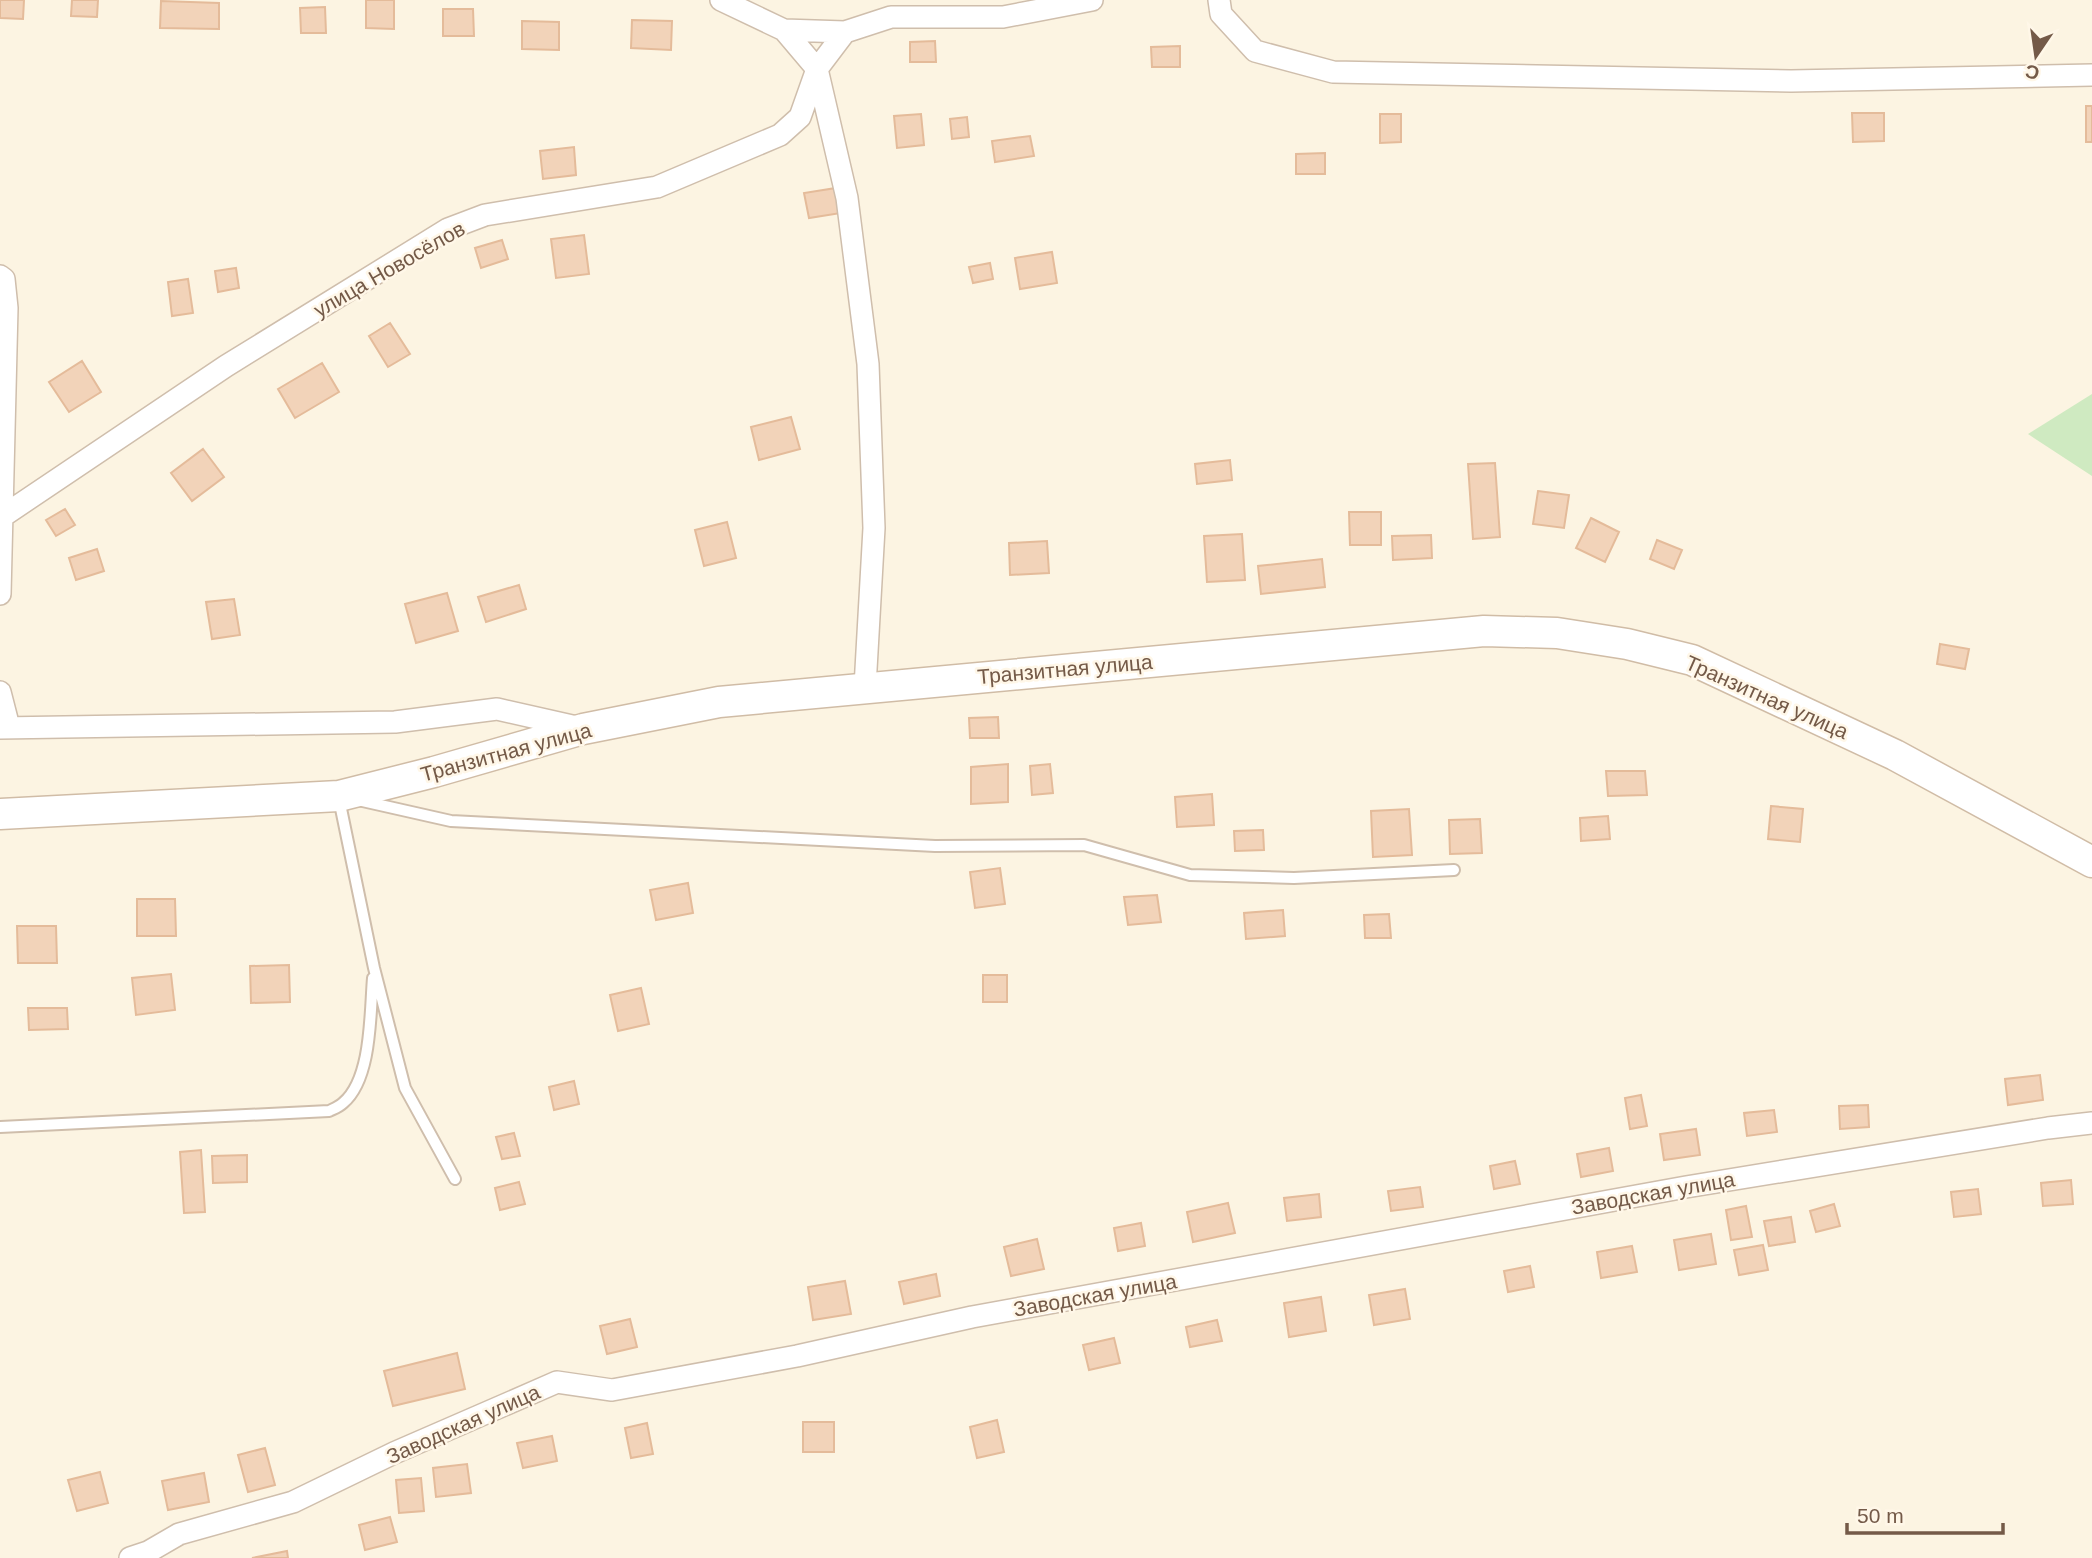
<svg xmlns="http://www.w3.org/2000/svg" width="2092" height="1558" viewBox="0 0 2092 1558" font-family="Helvetica,sans-serif">
	<style>
		.green { fill: #cfeac1 }
		.building { fill: #f2d3b9; stroke: #e4bb9a; stroke-width: 2 }
		.lines { fill: none; stroke-linecap: round; stroke-linejoin: round }
		.lane-casing { stroke: #cfbeac; stroke-width: 14 }
		.street-casing { stroke: #cfbeac; stroke-width: 24 }
		.secondary-casing { stroke: #d0bca6; stroke-width: 33 }
		.lane { stroke: #fff; stroke-width: 10 }
		.street { stroke: #fff; stroke-width: 21 }
		.secondary { stroke: #fff; stroke-width: 30 }
		.labels { text-anchor: middle; dominant-baseline: central; stroke-width: 5; stroke-linejoin: round; paint-order: stroke }
		.street-label { font-size: 21px; fill: #745a48; stroke: #fff7e8 }
	</style>
	<rect width="100%" height="100%" fill="#fcf4e2"/>
	<path class="green" d="M2092 394V476L2028 434Z"/>
	<path class="building" d="M0 0H24L23 19 0 18Z
		M72 0H98L97 17 71 16Z
		M366 0H394V29L366 28Z
		M161 1 219 3V29L160 28Z
		M325 7 326 33H301L300 8Z
		M443 9H473L474 36H443Z
		M632 20 672 21 671 50 631 48Z
		M522 21 559 22V50L522 49Z
		M935 41 936 62H910V42Z
		M1180 46V67H1152L1151 47Z
		M2086 106H2092V142H2086Z
		M1852 113H1884V141L1853 142Z
		M921 114 924 145 897 148 894 116Z
		M1380 114H1401V142L1380 143Z
		M967 117 969 137 952 139 950 119Z
		M1030 136 1034 156 995 162 992 141Z
		M574 147 576 175 543 179 540 151Z
		M1325 153V174H1296V154Z
		M836 188 841 213 809 218 804 193Z
		M584 235 589 274 556 278 551 239Z
		M502 240 508 259 481 268 475 248Z
		M1052 252 1057 283 1020 289 1015 258Z
		M990 263 993 279 973 283 969 267Z
		M236 268 239 288 218 292 215 271Z
		M188 279 193 313 172 316 168 282Z
		M390 323 410 354 388 367 369 336Z
		M82 361 101 392 69 412 49 382Z
		M322 363 339 392 295 418 278 389Z
		M791 417 800 449 759 460 751 427Z
		M203 449 224 477 192 501 171 473Z
		M1230 460 1232 480 1197 484 1195 464Z
		M1495 463 1500 537 1473 539 1468 464Z
		M1538 491 1569 495 1564 528 1533 524Z
		M65 509 75 525 56 536 46 520Z
		M1349 512H1381V545H1350Z
		M1591 518 1619 532 1605 562 1576 548Z
		M727 522 736 558 704 566 695 530Z
		M1242 534 1245 580 1207 582 1204 536Z
		M1431 535 1432 558 1393 560 1392 536Z
		M1657 540 1682 550 1674 569 1650 559Z
		M1047 541 1049 573 1010 575 1009 543Z
		M97 549 104 571 76 580 69 558Z
		M1322 559 1325 587 1261 594 1258 566Z
		M519 585 526 609 486 622 478 597Z
		M447 593 458 631 416 643 405 604Z
		M234 599 240 635 212 639 206 602Z
		M1940 644 1969 649 1965 669 1937 664Z
		M998 717 999 738H970L969 718Z
		M1008 764V802L971 804V767Z
		M1050 764 1053 793 1032 795 1030 766Z
		M1606 771H1645L1647 795 1608 796Z
		M1212 794 1214 825 1177 827 1175 797Z
		M1771 806 1803 809 1800 842 1768 839Z
		M1409 809 1412 855 1373 857 1371 811Z
		M1608 816 1610 839 1581 841 1580 818Z
		M1480 819 1482 853 1450 854 1449 820Z
		M1263 830 1264 850 1235 851 1234 831Z
		M1000 868 1005 904 975 908 970 872Z
		M688 883 693 913 656 920 650 890Z
		M1157 895 1161 922 1128 925 1124 897Z
		M137 899H175L176 936H137Z
		M1283 910 1285 936 1246 939 1244 913Z
		M1389 914 1391 938H1365L1364 915Z
		M17 926H56L57 963H18Z
		M289 965 290 1002 251 1003 250 966Z
		M171 974 175 1010 136 1015 132 978Z
		M983 975H1007V1002H983Z
		M641 988 649 1024 618 1031 610 995Z
		M28 1008H67L68 1029 29 1030Z
		M2040 1075 2043 1100 2008 1105 2005 1079Z
		M574 1081 579 1104 554 1110 549 1087Z
		M1641 1095 1647 1126 1630 1129 1625 1098Z
		M1868 1105 1869 1127 1840 1129 1839 1106Z
		M1774 1110 1777 1132 1747 1136 1744 1113Z
		M1696 1129 1700 1155 1664 1160 1660 1134Z
		M514 1133 520 1156 502 1159 496 1137Z
		M1609 1148 1613 1171 1581 1177 1577 1154Z
		M201 1150 205 1212 184 1213 180 1152Z
		M247 1155V1182L213 1183 212 1156Z
		M1515 1161 1520 1184 1494 1189 1490 1166Z
		M2071 1180 2073 1204 2043 1206 2041 1183Z
		M519 1182 525 1204 500 1210 495 1188Z
		M1420 1187 1423 1207 1391 1211 1388 1191Z
		M1978 1189 1981 1214 1954 1217 1951 1192Z
		M1319 1194 1321 1217 1287 1221 1284 1198Z
		M1228 1203 1235 1233 1193 1242 1187 1212Z
		M1834 1204 1840 1226 1816 1232 1810 1211Z
		M1746 1206 1752 1237 1731 1240 1726 1210Z
		M1791 1217 1795 1242 1769 1246 1764 1221Z
		M1141 1223 1145 1246 1118 1251 1114 1228Z
		M1711 1234 1716 1264 1679 1270 1674 1240Z
		M1037 1239 1044 1269 1011 1276 1004 1247Z
		M1763 1245 1768 1270 1739 1275 1734 1250Z
		M1632 1246 1637 1272 1601 1278 1597 1252Z
		M1530 1266 1534 1287 1508 1292 1504 1271Z
		M936 1274 940 1296 904 1304 899 1282Z
		M845 1281 851 1314 813 1320 808 1287Z
		M1405 1289 1410 1319 1374 1325 1369 1295Z
		M1321 1297 1326 1331 1289 1337 1284 1303Z
		M630 1319 637 1347 607 1354 600 1326Z
		M1217 1320 1222 1341 1190 1347 1186 1327Z
		M1114 1338 1120 1363 1089 1370 1083 1345Z
		M457 1353 465 1389 393 1406 384 1371Z
		M997 1420 1004 1452 977 1458 970 1427Z
		M803 1422H834V1452H803Z
		M647 1423 653 1454 631 1458 625 1428Z
		M552 1436 557 1461 523 1468 517 1443Z
		M265 1448 275 1485 248 1492 238 1455Z
		M467 1464 471 1493 436 1497 433 1468Z
		M100 1472 108 1503 77 1511 68 1480Z
		M204 1473 209 1502 168 1510 162 1481Z
		M421 1478 424 1511 399 1513 396 1480Z
		M390 1517 397 1542 365 1550 359 1525Z
		M287 1551 288 1558H252Z"/>
	<g class="lines">
		<g class="lane-casing">
			<path id="lane" d="M339 799 374 968 405 1088 455 1179
				M358 800 451 821 935 846 1084 845 1190 875 1294 878 1454 870
				M0 1127 329 1111C333 1109 339 1107 343 1103 372 1079 370 1013 373 978"/>
		</g>
		<g class="street-casing">
			<path id="street" d="M721 0 784 30 845 32 891 17H1003L1092 0
				M1219 0 1221 14 1255 51 1333 72 1791 81 2092 75
				M784 30 817 69 847 198 868 364 874 528 865 687
				M0 276 4 279 7 308 0 594
				M3 516 226 366 448 229 485 215 657 187 780 135 800 117 817 69 845 32
				M0 692 9 727
				M0 728 395 722 497 709 581 728
				M130 1558 148 1552 179 1534 293 1502 394 1453 557 1382 612 1390 797 1356 972 1317 1686 1187 2048 1128 2092 1123"/>
		</g>
		<g class="secondary-casing">
			<path id="secondary" d="M0 814 339 796 434 772 583 729 719 702 1484 631 1557 633 1627 644 1692 660 1895 755 2092 862"/>
		</g>
		<use href="#lane" class="lane"/>
		<use href="#street" class="street"/>
		<use href="#secondary" class="secondary"/>
	</g>
	<g class="labels">
		<g class="street-label">
			<text transform="translate(389 269) rotate(-30)">улица Новосёлов</text>
			<text transform="translate(1065 669) rotate(-5)">Транзитная улица</text>
			<text transform="translate(1767 697) rotate(24)">Транзитная улица</text>
			<text transform="translate(506 752) rotate(-15)">Транзитная улица</text>
			<text transform="translate(1653 1193) rotate(-10)">Заводская улица</text>
			<text transform="translate(1095 1295) rotate(-10)">Заводская улица</text>
			<text transform="translate(463 1424) rotate(-24)">Заводская улица</text>
		</g>
	</g>
	<g transform="translate(2036 56) rotate(193)" stroke="#fff7e8" stroke-width="5" paint-order="stroke">
	<path d="M0-5L12 26L0 18L-12 26Z" fill="#745a48"/>
	<text y="-10" font-size="19" font-weight="bold" text-anchor="middle" fill="#745a48">С</text>
	</g>
	<path d="M1847 1523v10h156v-10" fill="none" stroke="#745a48" stroke-width="3.5"/>
	<text x="1857" y="1523" font-size="21" fill="#745a48" stroke="#fff7e8" stroke-width="5" paint-order="stroke">50 m</text>
</svg>
